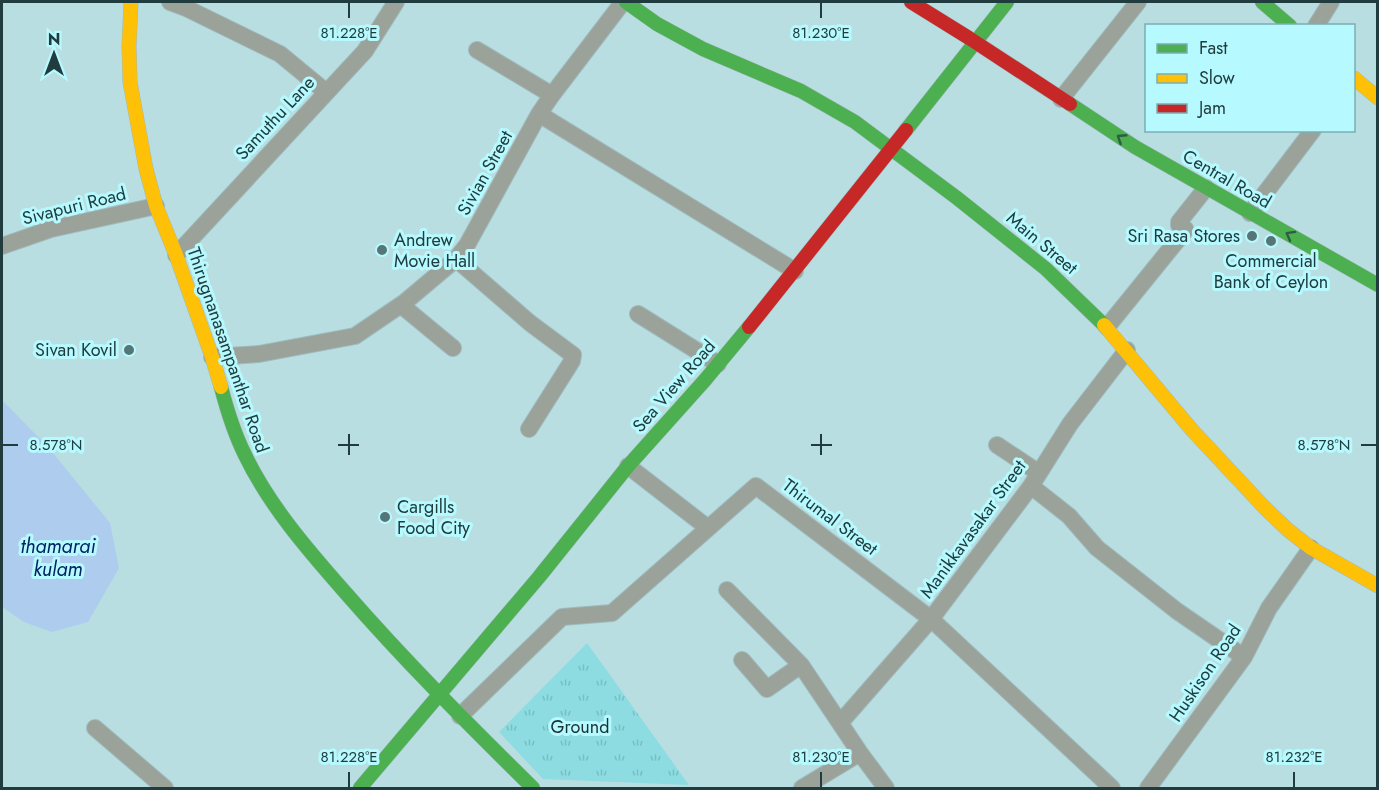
<svg xmlns="http://www.w3.org/2000/svg" width="1379" height="790" viewBox="0 0 1379 790" font-family="Jost,sans-serif">
	<style>
		.park { fill: url(#park-tufts) }
		.water { fill: #aeccee }
		.lines { fill: none; stroke-linecap: round; stroke-linejoin: round }
		.street-casing { stroke: #9ebbbd; stroke-width: 18 }
		.fast-casing { stroke: #9ebbbd; stroke-width: 15 }
		.slow-casing { stroke: #9ebbbd; stroke-width: 15 }
		.jam-casing { stroke: #9ebbbd; stroke-width: 15 }
		.street { stroke: #9ba299; stroke-width: 16 }
		.fast { stroke: #4caf50; stroke-width: 14 }
		.slow { stroke: #ffc107; stroke-width: 14 }
		.jam { stroke: #c62828; stroke-width: 14 }
		.oneway { stroke: #2d5e43 }
		.ticks { fill: none; stroke: #203c3e; stroke-width: 2 }
		.poi-dot { fill: #567577; stroke: #b6faff; stroke-width: 2 }
		.labels { text-anchor: middle; dominant-baseline: central; stroke-width: 6; stroke-linejoin: round; paint-order: stroke }
		.street-label { font-size: 18px; fill: #203c3e; stroke: #b6faff }
		.poi-label { font-size: 18px; fill: #203c3e; stroke: #b6faff; text-anchor: end }
		.park-label { font-size: 18px; fill: #1a3234; stroke: #b6faff }
		.water-label { font-size: 20px; font-style: italic; fill: #002263; stroke: #b6faff }
		.ticks-label { font-size: 15px; text-anchor: middle; fill: #203c3e; stroke: #b6faff; stroke-width: 6; stroke-linejoin: round; paint-order: stroke }
	</style>
	<defs>
		<pattern id="park-tufts" width="24" height="20" patternUnits="userSpaceOnUse" patternTransform="scale(1.5)"><rect width="24" height="20" fill="#8cdce1"/><path d="M3 7l-1-3M5 7V3M7 7l1-3M15 17l-1-3M17 17v-4M19 17l1-3" fill="none" stroke="#78bec2"/></pattern>
	</defs>
	<rect width="100%" height="100%" fill="#b9dee1"/>
	<path class="park" d="M587 643 689 785 543 779 499 732Z"/>
	<path class="water" d="M2 400 49 448 110 523 119 568 88 622 52 632 24 622 2 607Z"/>
	<g class="lines">
		<g class="street-casing">
			<path id="street" d="M170 2 186 8 280 54 320 87 325 93
				M1316 26 1331 2
				M477 50 552 95
				M1061 99 1138 2
				M539 114 795 271
				M1250 213 1313 130
				M2 246 51 229 156 206
				M176 255 365 51 396 2
				M456 259 530 323 573 355 572 361 529 429
				M401 305 453 348
				M638 314 718 364
				M1107 327 1184 232 1185 229 1179 225V222L1206 188
				M212 357 259 354 355 336 405 302 456 259 467 245 539 114 552 95 623 2
				M997 445 1039 473
				M628 466 708 528
				M1031 486 1069 516 1097 548 1177 611 1244 657
				M727 590 801 665 860 753 886 788
				M742 660 767 689 801 665
				M460 716 562 617 612 613 756 486 931 619 1112 788
				M840 723 931 619 1031 486 1070 424 1127 350
				M95 728 165 788
				M802 788 860 753
				M1148 788 1244 657 1269 608 1311 548"/>
		</g>
		<g class="fast-casing">
			<path id="fast" d="M626 2 657 24 703 49 801 91 855 122 957 198 1046 269 1104 325
				M1262 2 1290 26
				M1070 104 1135 147 1378 285
				M906 130 1007 2
				M221 387C227 410 234 433 245 455 269 505 307 549 344 591 404 660 468 724 533 788
				M360 788 539 577 628 466 705 380 749 327"/>
		</g>
		<g class="slow-casing">
			<path id="slow" d="M131 2 129 46 130 82 146 169 156 206 176 255 212 357 221 387
				M1354 78 1378 98
				M1104 325 1192 430 1265 508 1288 530 1311 548 1378 586"/>
		</g>
		<g class="jam-casing">
			<path id="jam" d="M911 2 969 38 1070 104
				M749 327 906 130"/>
		</g>
		<use href="#street" class="street"/>
		<use href="#fast" class="fast"/>
		<use href="#slow" class="slow"/>
		<use href="#jam" class="jam"/>
	</g>
	<defs><path id="oneway-chevron" d="M-2-3.5L2.5 0L-2 3.5" fill="none" stroke-width="1.6" stroke-linecap="round" stroke-linejoin="round" transform="scale(1.5)"/></defs>
	<g class="oneway">
		<use href="#oneway-chevron" transform="translate(1121 138) rotate(-147)"/>
		<use href="#oneway-chevron" transform="translate(1290 235) rotate(-151)"/>
	</g>
	<path class="ticks" d="M349 3V18M821 3V18M349 434V455M821 434V455M3 445H18M338 445H359M811 445H832M1361 445H1376M349 772V787M821 772V787M1294 772V787"/>
	<g class="poi-dot">
		<circle cx="1252" cy="236" r="6"/>
		<circle cx="1271" cy="241" r="6"/>
		<circle cx="382" cy="250" r="6"/>
		<circle cx="129" cy="350" r="6"/>
		<circle cx="385" cy="517" r="6"/>
	</g>
	<g class="labels">
		<g class="street-label">
			<text transform="translate(275 118) rotate(-47)">Samuthu Lane</text>
			<text transform="translate(485 173) rotate(-61)">Sivian Street</text>
			<text transform="translate(1227 179) rotate(30)">Central Road</text>
			<text transform="translate(74 206) rotate(-14)">Sivapuri Road</text>
			<text transform="translate(1042 243) rotate(40)">Main Street</text>
			<text transform="translate(228 350) rotate(71)">Thirugnanasampanthar Road</text>
			<text transform="translate(674 386) rotate(-49)">Sea View Road</text>
			<text transform="translate(830 517) rotate(37)">Thirumal Street</text>
			<text transform="translate(973 529) rotate(-54)">Manikkavasakar Street</text>
			<text transform="translate(1205 673) rotate(-56)">Huskison Road</text>
		</g>
		<g class="poi-label">
			<text x="1240" y="236">Sri Rasa Stores</text>
			<text x="394" y="240" text-anchor="start">Andrew<tspan x="394" dy="21">Movie Hall</tspan></text>
			<text x="1271" y="261" text-anchor="middle">Commercial<tspan x="1271" dy="21">Bank of Ceylon</tspan></text>
			<text x="117" y="350">Sivan Kovil</text>
			<text x="397" y="507" text-anchor="start">Cargills<tspan x="397" dy="21">Food City</tspan></text>
		</g>
		<g class="park-label">
			<text x="580" y="727">Ground</text>
		</g>
		<g class="water-label">
			<text x="58" y="546">thamarai<tspan x="58" dy="23">kulam</tspan></text>
		</g>
	</g>
	<g class="ticks-label">
		<text x="349" y="38">81.228°E</text>
		<text x="821" y="38">81.230°E</text>
		<text x="56" y="450">8.578°N</text>
		<text x="1324" y="450">8.578°N</text>
		<text x="349" y="762">81.228°E</text>
		<text x="821" y="762">81.230°E</text>
		<text x="1294" y="762">81.232°E</text>
	</g>
	<rect width="1379" height="790" fill="none" stroke="#203c3e" stroke-width="6"/>
	<rect x="1145" y="24" width="210" height="108" fill="#b6faff" stroke="#7aaeb2" stroke-width="1.5"/>
	<rect x="1157" y="44" width="30" height="9" fill="#4caf50" stroke="#7aaeb2" stroke-width="1.5"/>
	<text x="1199" y="54" font-size="18" fill="#203c3e">Fast</text>
	<rect x="1157" y="74" width="30" height="9" fill="#ffc107" stroke="#7aaeb2" stroke-width="1.5"/>
	<text x="1199" y="84" font-size="18" fill="#203c3e">Slow</text>
	<rect x="1157" y="104" width="30" height="9" fill="#c62828" stroke="#7aaeb2" stroke-width="1.5"/>
	<text x="1199" y="114" font-size="18" fill="#203c3e">Jam</text>
	<g transform="translate(54 54)" stroke="#b6faff" stroke-width="4.5" paint-order="stroke">
	<path d="M0-4.5L10 22L0 15L-10 22Z" fill="#203c3e"/>
	<text y="-9" font-size="16" font-weight="bold" text-anchor="middle" fill="#203c3e">N</text>
	</g>
</svg>
